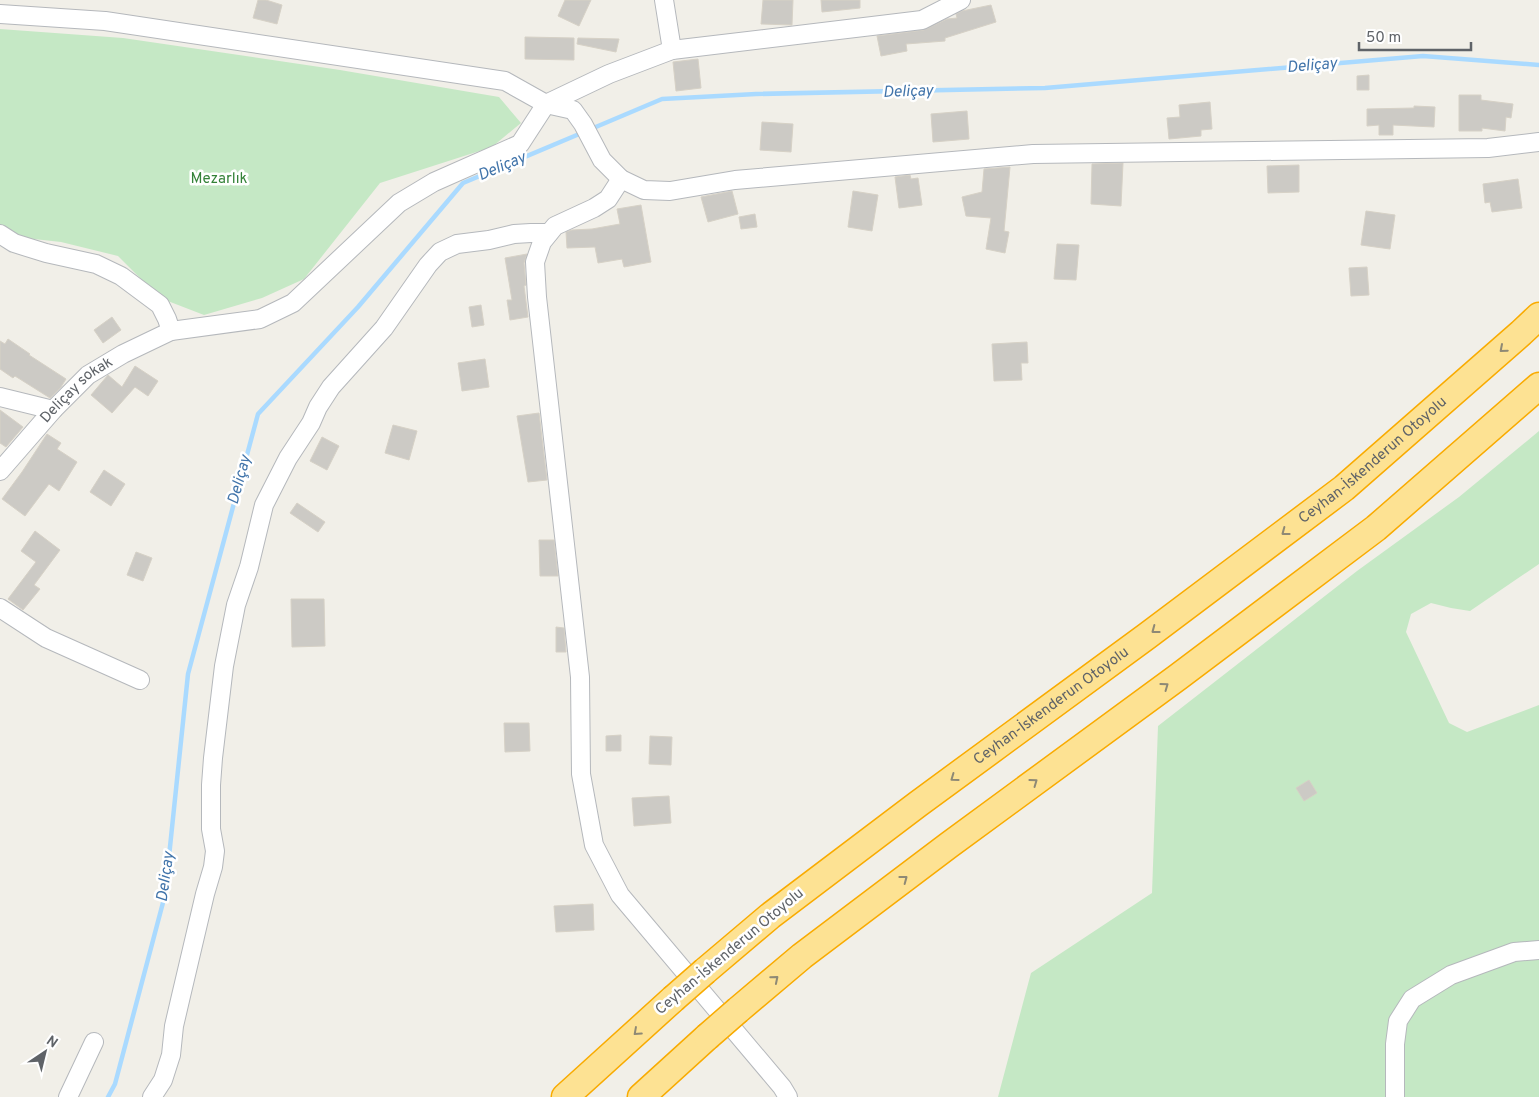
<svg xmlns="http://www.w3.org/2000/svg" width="1539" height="1097" viewBox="0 0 1539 1097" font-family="Overpass,sans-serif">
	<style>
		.green { fill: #c5e8c5 }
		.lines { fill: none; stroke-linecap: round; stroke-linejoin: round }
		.stream { stroke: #aadaff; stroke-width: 4.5 }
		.building { fill: #cccac5; stroke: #d6d1c6 }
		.minor-casing { stroke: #b5b8bc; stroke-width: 20 }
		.highway-casing { stroke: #f9ab00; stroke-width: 29 }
		.minor { stroke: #fff; stroke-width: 18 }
		.highway { stroke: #fde293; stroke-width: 26 }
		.highway-bridge-casing { stroke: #f9ab00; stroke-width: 29; stroke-linecap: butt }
		.highway-bridge { stroke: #fde293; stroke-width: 26 }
		.oneway { stroke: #8e8975 }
		.labels { text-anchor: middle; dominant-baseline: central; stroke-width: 5; stroke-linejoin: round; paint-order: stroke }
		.park-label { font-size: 15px; fill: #348238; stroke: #fff }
		.street-label { font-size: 15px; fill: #5f6368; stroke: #fff }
		.water-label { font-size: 16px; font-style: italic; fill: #4174aa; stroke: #fff }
	</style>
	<rect width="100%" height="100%" fill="#f1efe8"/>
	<path class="green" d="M0 29 123 38 340 70 499 97 521 123 492 147 380 183 304 279 262 298 204 315 160 298 118 256 61 242 16 237 0 226Z
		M1539 431V564L1470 611 1451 608 1431 603 1411 614 1406 632 1449 723 1467 732 1539 705V1097H998L1031 973 1152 893 1158 726 1357 571 1459 497Z"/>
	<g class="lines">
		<path class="stream" d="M591 129 662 99 756 94 1045 88 1423 56 1539 65
			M108 1097 115 1084 165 895 188 674 258 414 358 307 463 183 584 132"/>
	</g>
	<path class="building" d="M258 0H266L282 5 277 24 253 18Z
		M565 0H591L579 26 558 16Z
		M763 0H793L792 25 761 24Z
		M821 0H860V8L822 12Z
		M991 5 996 22 945 38V41L906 44 907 51 881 56 877 36 924 30 947 19 957 18 956 14 962 11Z
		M525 37 574 38V60L525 59Z
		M578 38 619 39 616 52 577 44Z
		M698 59 701 88 676 91 673 62Z
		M1369 75V90H1357V76Z
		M1459 95H1481V100L1513 104 1511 118 1506 117 1505 131 1482 128V131H1459Z
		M1210 102 1212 129 1201 130V136L1169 139 1167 118 1180 117 1179 105Z
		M1414 106 1435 107 1434 127 1393 125V135H1379V125L1367 126V109L1414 108Z
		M967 111 969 139 933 142 931 114Z
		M762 122 793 124 791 152 760 150Z
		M1123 163 1121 206 1091 204 1092 164Z
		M1299 165V192L1268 193 1267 166Z
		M1010 167 1004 231 1009 232 1005 253 986 249 991 218 966 216 962 197 982 192 984 169Z
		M910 175 911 179 918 178 922 205 899 208 895 177Z
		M1518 179 1522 208 1492 212 1490 202 1485 203 1483 184Z
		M732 191 738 214 708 222 701 197Z
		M853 191 878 195 872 231 848 227Z
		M641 205 651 262 624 267 622 259 598 263 595 247 567 248 566 232 572 230 592 229 620 224 617 209Z
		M1366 211 1395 215 1390 249 1361 245Z
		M755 214 757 227 741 229 739 217Z
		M1057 244 1079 245 1076 280 1054 279Z
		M527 254 524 263 526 285 524 286 528 317 510 320 507 300H512L505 258Z
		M1367 267 1369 295 1351 296 1349 268Z
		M481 305 484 325 472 327 469 307Z
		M112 317 121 330 103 343 94 330Z
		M8 339 30 354 29 355 66 379 61 387 50 398 15 376 13 378 0 369V341L5 344Z
		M1027 342 1028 363H1021L1022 380 994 381 992 344Z
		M485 359 489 387 462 391 458 363Z
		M135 366 158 381 148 396 135 387 112 413 91 395 108 375 122 387Z
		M0 410 23 427 6 447 0 443Z
		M539 413 547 480 528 482 517 416Z
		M393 425 417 431 409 460 385 453Z
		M47 434 61 443 57 449 77 462 59 491 49 484 25 516 2 499 22 472Z
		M322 437 339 446 327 470 310 461Z
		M104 470 125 484 111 506 90 492Z
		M297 503 325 522 318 532 290 513Z
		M35 531 60 550 34 585 40 589 23 610 8 599 36 562 21 551Z
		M539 540H554L558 576H540Z
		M136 552 152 558 143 581 127 575Z
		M291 599H324L325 646 292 647Z
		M556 627 564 628 566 652H556Z
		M504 723H529L530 751 505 752Z
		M621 735V751H606V736Z
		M650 736 672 737 671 765 649 764Z
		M1309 780 1317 793 1304 801 1296 788Z
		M669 796 671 823 634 826 632 798Z
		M593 904 594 930 556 932 554 906Z"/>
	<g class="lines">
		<g class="minor-casing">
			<g id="minor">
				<path d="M664 0 672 50"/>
				<path d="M0 14 105 21 505 81 546 104 573 110 583 124 602 160 621 179 644 190 670 191 735 180 1033 154 1488 148 1539 142"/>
				<path d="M621 179 608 199 594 208 555 226 542 242 535 262 537 297 580 677 581 774 594 845 620 895 782 1087 788 1097"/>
				<path d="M0 234 14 243 46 253 96 264 121 276 160 305 167 319 171 331"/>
				<path d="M0 397 53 410"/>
				<path id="s1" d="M0 471 53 410 88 375 123 354 171 331 260 319 293 303 399 203 434 182 520 144 546 104 609 74 672 50 922 20 961 0"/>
				<path d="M0 608 46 638 140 680"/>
				<path d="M68 1097 94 1042"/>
				<path d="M152 1097 163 1080 171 1055 174 1026 181 996 205 894 213 867 215 851 211 829V785L213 758 224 666 236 605 249 567 264 505 288 458 311 423 318 407 331 387 384 328 428 265 440 252 457 244 489 240 514 234 531 233H549"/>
				<path d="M1395 1097V1044L1398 1021 1412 999 1451 975 1514 952 1539 950"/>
			</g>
		</g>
		<g class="highway-casing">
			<g id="highway">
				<path id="s2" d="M705 971 770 916 918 804 1147 636 1344 488 1521 333 1539 316"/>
				<path d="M738 1010 802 956 949 845 1178 677 1376 528 1539 386"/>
				<path d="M565 1097 673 999"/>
				<path d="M641 1097 707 1037"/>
			</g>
		</g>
		<use href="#minor" class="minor"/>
		<use href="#highway" class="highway"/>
		<g class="highway-bridge-casing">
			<path id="highway-bridge" d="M673 999 705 971
				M707 1037 738 1010"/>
		</g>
		<use href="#highway-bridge" class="highway-bridge"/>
	</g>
	<defs><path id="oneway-chevron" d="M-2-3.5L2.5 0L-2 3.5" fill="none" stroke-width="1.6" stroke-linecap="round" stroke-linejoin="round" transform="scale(1.25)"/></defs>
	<g class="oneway">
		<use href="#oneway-chevron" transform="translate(1503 349) rotate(139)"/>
		<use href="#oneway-chevron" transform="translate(1285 532) rotate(143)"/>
		<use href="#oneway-chevron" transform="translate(1155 630) rotate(143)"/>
		<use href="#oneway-chevron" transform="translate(1165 686) rotate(-36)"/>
		<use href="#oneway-chevron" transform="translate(954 778) rotate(144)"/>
		<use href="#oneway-chevron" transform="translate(1034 782) rotate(-36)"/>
		<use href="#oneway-chevron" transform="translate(904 879) rotate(-37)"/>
		<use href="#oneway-chevron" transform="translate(775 979) rotate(-40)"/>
		<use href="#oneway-chevron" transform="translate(637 1032) rotate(138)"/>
	</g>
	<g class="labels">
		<g class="park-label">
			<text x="219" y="179">Mezarlık</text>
		</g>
		<g class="street-label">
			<text stroke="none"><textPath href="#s1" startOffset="112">Deliçay sokak</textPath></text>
			<text stroke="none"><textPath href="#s2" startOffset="841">Ceyhan-İskenderun Otoyolu</textPath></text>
			<text stroke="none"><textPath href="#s2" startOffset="436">Ceyhan-İskenderun Otoyolu</textPath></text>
			<text transform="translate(730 952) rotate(-40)">Ceyhan-İskenderun Otoyolu</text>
		</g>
		<g class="water-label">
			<text transform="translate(1312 66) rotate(-5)">Deliçay</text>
			<text transform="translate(908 92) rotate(-2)">Deliçay</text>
			<text transform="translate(502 167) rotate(-23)">Deliçay</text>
			<text transform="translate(240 480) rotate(-75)">Deliçay</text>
			<text transform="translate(166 877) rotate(-82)">Deliçay</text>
		</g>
	</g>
	<g transform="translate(45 1052) rotate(35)" stroke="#ffffff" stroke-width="4" paint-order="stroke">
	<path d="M0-4L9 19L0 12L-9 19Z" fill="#5f6368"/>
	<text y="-8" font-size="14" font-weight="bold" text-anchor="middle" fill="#5f6368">N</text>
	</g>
	<path d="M1359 42v8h112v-8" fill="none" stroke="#5f6368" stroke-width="2.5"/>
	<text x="1366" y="42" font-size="15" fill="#5f6368" stroke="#ffffff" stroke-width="4" paint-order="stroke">50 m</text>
</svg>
